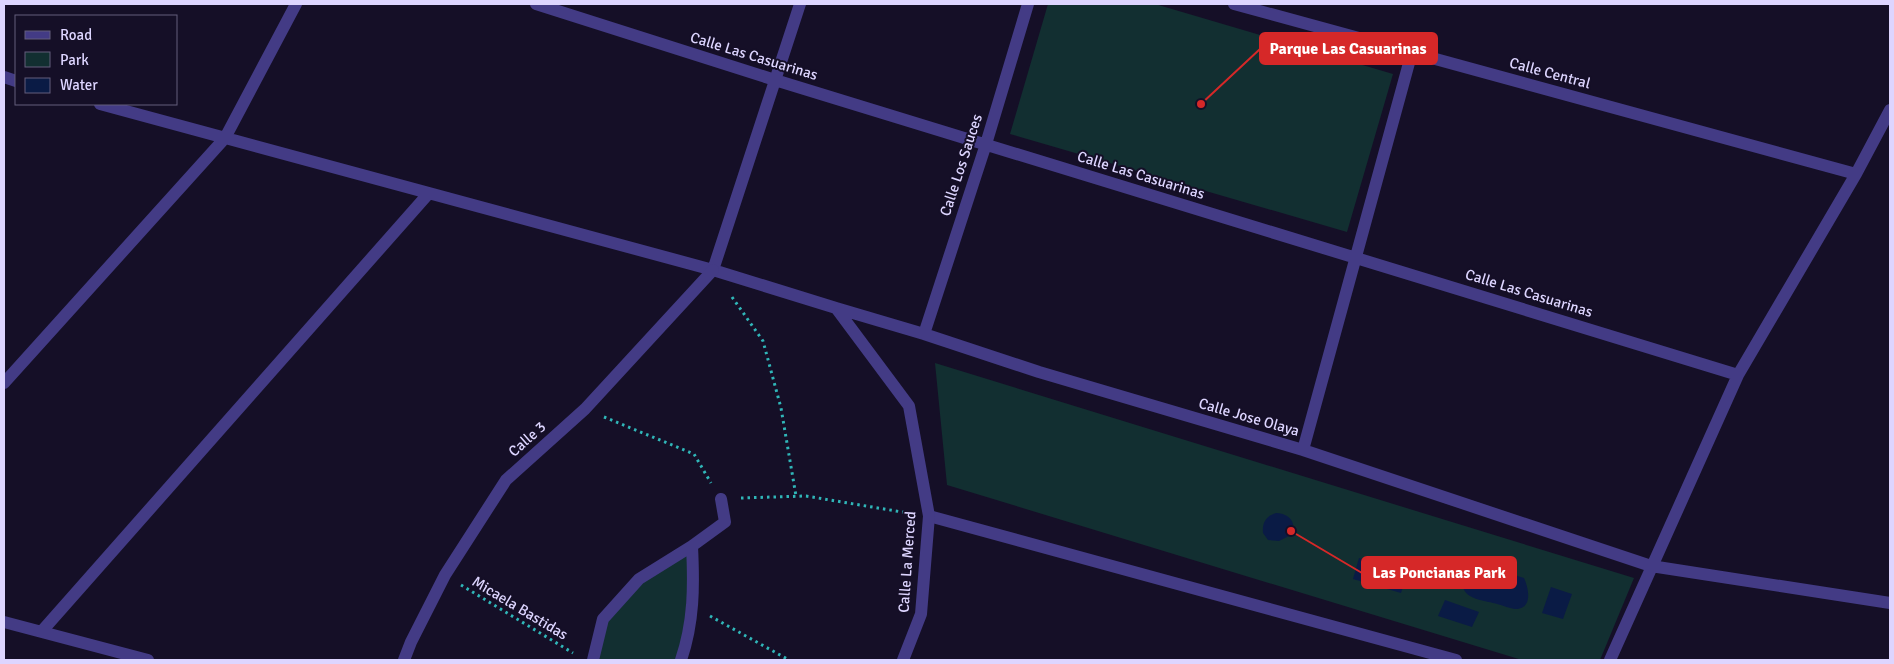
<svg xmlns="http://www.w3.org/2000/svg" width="1894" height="664" viewBox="0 0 1894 664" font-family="Signika,sans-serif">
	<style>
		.green { fill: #122f31 }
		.water { fill: #0a1b45 }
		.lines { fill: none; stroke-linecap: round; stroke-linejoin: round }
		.path { stroke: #30b6b8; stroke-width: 3; stroke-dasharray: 2.5 4; stroke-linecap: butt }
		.service { stroke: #433b85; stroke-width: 12 }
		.minor { stroke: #433b85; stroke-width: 12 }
		.tertiary { stroke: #433b85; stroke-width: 12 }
		.labels { text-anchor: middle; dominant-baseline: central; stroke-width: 4; stroke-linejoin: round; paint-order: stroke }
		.street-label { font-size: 15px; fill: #ddd5ff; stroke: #150f27 }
		.leader { fill: none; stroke: #d62828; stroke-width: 2 }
		.callout-dot { fill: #d62828; stroke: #150f27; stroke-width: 2 }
		.callout { fill: #d62828; stroke: #d62828; stroke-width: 2 }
		.callout-label { font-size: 16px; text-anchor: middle; font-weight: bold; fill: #fff }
	</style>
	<rect width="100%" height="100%" fill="#150f27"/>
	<path class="green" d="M1048 4H1155L1393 74 1347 232 1010 134Z
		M935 363 1634 578 1600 660H1522L947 485Z
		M692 546 681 660H593L603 619 639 579Z"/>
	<path class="water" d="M1276 513C1288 513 1298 522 1291 535L1279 541 1268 540 1263 533C1262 523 1266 516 1276 513Z
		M1359 558 1407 573 1401 593 1353 579Z
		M1475 563 1524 578C1529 589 1533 609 1515 609 1508 608 1499 604 1493 603 1486 601 1476 600 1470 596 1462 591 1460 581 1464 573 1466 567 1470 564 1475 563Z
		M1551 587 1572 594 1563 619 1542 613Z
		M1445 600 1479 612 1472 627 1438 616Z"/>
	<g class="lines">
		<path class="path" d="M732 297 763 341 781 408 796 496
			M604 417 694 454 711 483
			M741 498 806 496 908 513
			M461 585 573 653
			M710 616 789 660"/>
		<path class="service" d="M929 516 1456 660
			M593 660 603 619 639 579 692 546 725 522 721 499
			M681 660C694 622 694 586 692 546"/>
		<path class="minor" d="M536 4 775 80 1738 375
			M1234 4 1856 174
			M4 77 16 81
			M100 104 713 270 836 308 909 406 929 516 921 614 903 660
			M713 270 800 4
			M836 308 924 334 1039 372 1303 450 1651 566 1890 603
			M924 334 986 144 1028 4
			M4 383 225 138 296 4
			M1303 450 1412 52
			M4 622 148 660
			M42 631 429 193
			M1610 660 1738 375 1856 174 1890 110"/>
		<path class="tertiary" d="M404 660 411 642 445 575 506 480 585 409 713 270"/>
	</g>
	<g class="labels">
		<g class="street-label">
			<text transform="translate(754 56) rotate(17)">Calle Las Casuarinas</text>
			<text transform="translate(1550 73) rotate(15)">Calle Central</text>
			<text transform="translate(961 165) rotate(-72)">Calle Los Sauces</text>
			<text transform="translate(1141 175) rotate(17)">Calle Las Casuarinas</text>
			<text transform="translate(1529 293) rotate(17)">Calle Las Casuarinas</text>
			<text transform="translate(1249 417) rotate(16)">Calle Jose Olaya</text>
			<text transform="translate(527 439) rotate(-42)">Calle 3</text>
			<text transform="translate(907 562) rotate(-86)">Calle La Merced</text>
			<text transform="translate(520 608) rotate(31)">Micaela Bastidas</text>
		</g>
	</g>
	<path class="leader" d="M1201 104L1260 49M1291 531L1362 573"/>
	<g class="callout-dot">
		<circle cx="1201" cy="104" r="5"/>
		<circle cx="1291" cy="531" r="5"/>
	</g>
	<g class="callout">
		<rect x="1260" y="33" width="177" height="31" rx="5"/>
		<rect x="1362" y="557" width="154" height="31" rx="5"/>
	</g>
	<g class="callout-label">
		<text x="1348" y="54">Parque Las Casuarinas</text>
		<text x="1439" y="578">Las Poncianas Park</text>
	</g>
	<rect width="1894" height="664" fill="none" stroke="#ddd5ff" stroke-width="10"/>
	<rect x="15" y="15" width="162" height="90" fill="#150f27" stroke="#655e7d"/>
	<rect x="25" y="31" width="25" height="8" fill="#433b85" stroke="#655e7d"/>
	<text x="60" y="40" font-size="15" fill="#ddd5ff">Road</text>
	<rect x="25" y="52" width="25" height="15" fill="#122f31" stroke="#655e7d"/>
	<text x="60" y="65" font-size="15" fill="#ddd5ff">Park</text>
	<rect x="25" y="78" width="25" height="15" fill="#0a1b45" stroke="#655e7d"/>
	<text x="60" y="90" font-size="15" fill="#ddd5ff">Water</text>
</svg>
